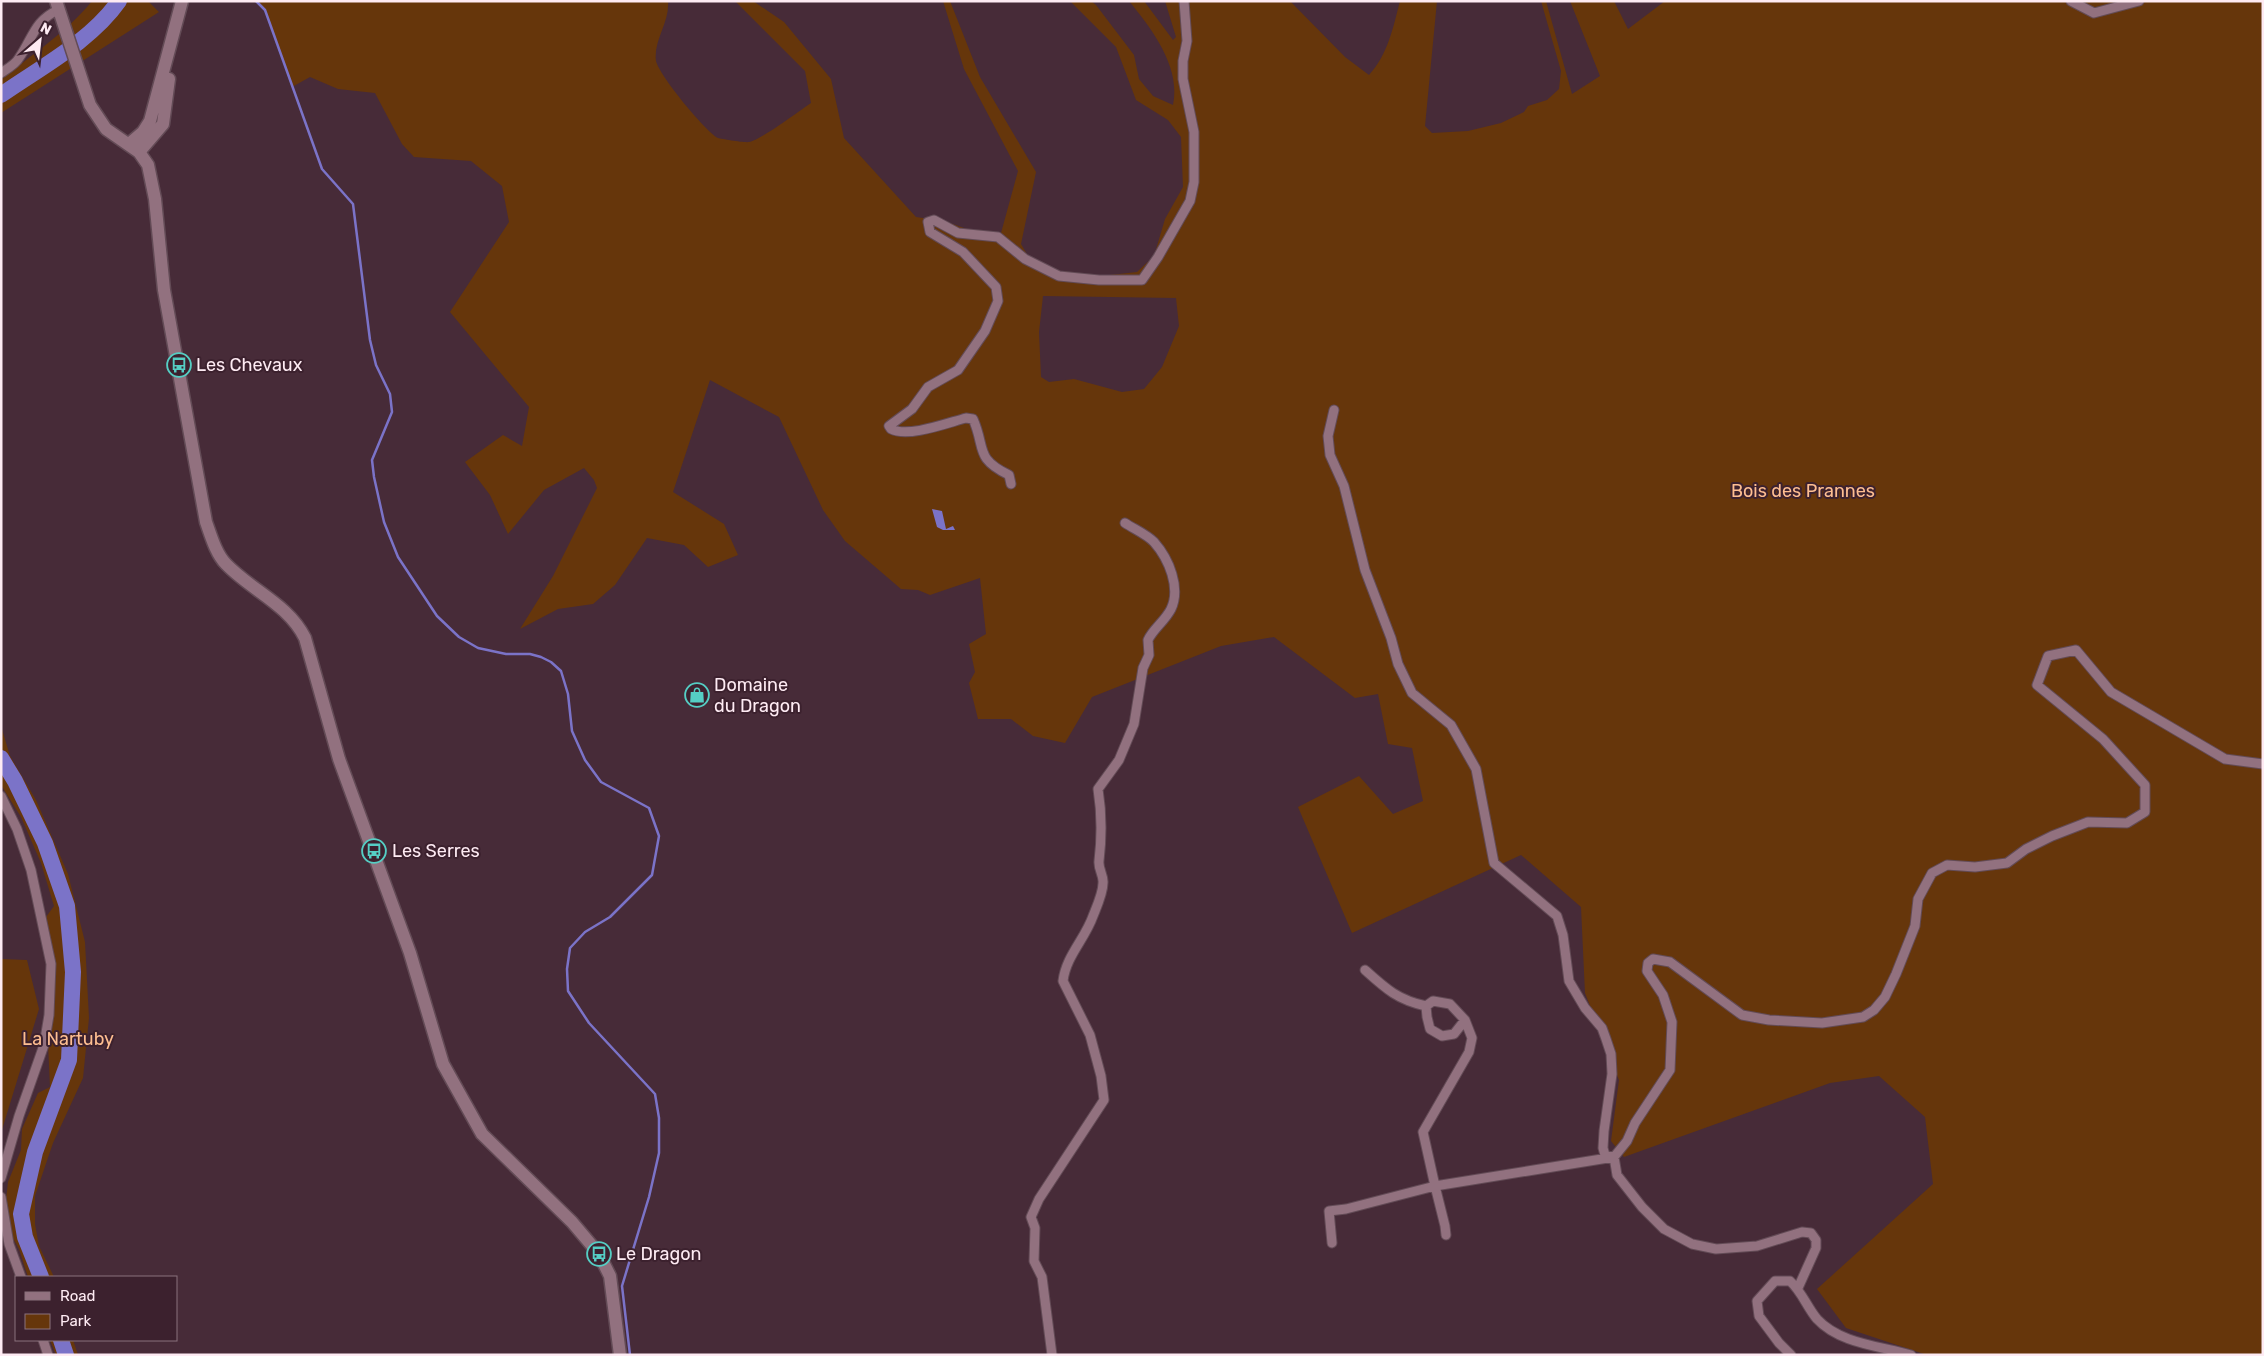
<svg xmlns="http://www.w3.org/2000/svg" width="2264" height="1356" viewBox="0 0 2264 1356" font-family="Rubik,sans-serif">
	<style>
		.green { fill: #66360b; fill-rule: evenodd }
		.water { fill: #7b73c8 }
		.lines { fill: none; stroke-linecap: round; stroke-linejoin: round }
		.stream { stroke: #7b73c8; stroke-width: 2.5 }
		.river { stroke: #7b73c8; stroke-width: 16 }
		.street-casing { stroke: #634b56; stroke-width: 11 }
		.secondary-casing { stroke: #634b56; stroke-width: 15 }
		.street { stroke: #92717f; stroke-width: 9 }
		.secondary { stroke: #92717f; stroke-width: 12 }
		.labels { text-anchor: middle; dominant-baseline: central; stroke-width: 4; stroke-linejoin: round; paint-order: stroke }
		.poi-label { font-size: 18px; fill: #feebf3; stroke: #3c212e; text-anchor: start }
		.park-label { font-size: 18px; fill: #febe91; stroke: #3c212e }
	</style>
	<rect width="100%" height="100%" fill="#472b38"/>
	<path class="green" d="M92 1H148L159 12 1 113V80C32 54 66 33 92 1Z
		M256 1H668C670 22 653 41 656 61 659 75 705 131 718 138 722 139 745 143 749 142 761 140 799 111 811 103L805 71 735 1H753L784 22 831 79 844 138 916 217 944 221 970 230 1001 233 1018 171 964 69 943 1H950L980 77 1036 172 1021 244 1028 256 1060 271 1101 276 1137 272 1154 256 1165 219 1183 187 1181 137 1168 120 1136 100 1116 47 1070 1H1091L1096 5 1134 55 1139 79 1153 96 1173 105C1181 67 1152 29 1129 1H1144L1173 40 1176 37 1165 1H1290L1345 57 1369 75C1388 54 1393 28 1400 1H1437L1425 126 1432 133 1468 131 1501 123 1524 112 1528 106 1547 100 1559 89 1561 71 1541 1H1546L1572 94 1600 76 1570 1H1614L1628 29 1665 1H2263V1355H1927L1846 1328 1817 1289 1933 1184 1925 1117 1879 1076 1830 1083 1624 1157 1611 1141 1619 1080 1585 993 1581 907 1521 855 1352 933 1298 807 1359 776 1393 814 1423 801 1412 748 1388 744 1378 694 1355 698 1274 637 1221 646 1092 697 1065 743 1033 736 1011 719H978L969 683 975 672 969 644 986 634 980 578 930 595 918 590 901 589 845 541 823 510 779 417 710 380 673 492 724 524 738 555 708 567 684 545 647 538 615 585 593 604 558 609 520 629 553 576 597 488 594 480 584 468 544 490 508 534 490 495 465 462 503 435 522 446 529 407 450 312 509 222 502 186 471 161 414 157 402 144 375 93 338 89 310 77 292 87 265 10ZM1043 296 1176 298 1179 326 1162 367 1144 389 1122 392 1074 379 1049 382 1041 377 1039 332Z
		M1 726 10 756 36 800 68 874 85 942 89 1018 83 1078 53 1143 35 1196V1224L39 1246 54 1277H28L19 1249 9 1231 5 1209 8 1182 21 1150 22 1129 38 1093 50 1087 48 1043 54 1009V962L46 917 54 906 41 863 21 817 1 785Z
		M1 959 27 960 39 1009 1 1133Z
		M50 1340H73L78 1355H56Z"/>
	<path class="water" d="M932 509 942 511 946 529 953 526 955 530H943L937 527Z"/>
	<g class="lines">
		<path class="stream" d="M256 1 265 10 322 169 353 204 370 340 376 365 390 394 392 412 372 460 374 477 384 522 398 557 437 616 459 637 478 648 506 654H530L541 657 551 662 561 671 568 694 572 731 585 760 601 782 649 808 659 836 652 875 610 917 585 932 570 948 567 969 568 991 589 1023 655 1094 659 1118V1153L649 1197 622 1286 630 1355"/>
		<path class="river" d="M1 95C41 67 91 41 119 1
			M1 758 15 781 45 843 67 906 73 972 69 1060 35 1152 21 1214 25 1237 41 1277
			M61 1340 66 1355"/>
		<g class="street-casing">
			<path id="street" d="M2071 1 2094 13 2139 1
				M1 73C7 69 16 64 19 58 33 38 34 21 58 10
				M1334 410 1328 436 1330 455 1344 486 1365 570 1391 638 1398 664 1412 693 1451 725 1476 769 1494 863 1557 916 1563 935 1569 981 1585 1008 1602 1028 1606 1039 1611 1054 1612 1074 1604 1131 1603 1148 1605 1155 1614 1157 1617 1175 1642 1207 1664 1229 1692 1244 1716 1249 1757 1246 1802 1232 1811 1233 1816 1240V1248L1798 1288
				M1011 484 1009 475C974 458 986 448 973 419L966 418C947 423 908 438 891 429L889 426 912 409 928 387 958 370 985 331 998 301 996 287 963 252 930 232 928 222 934 220 958 233 998 237 1025 259 1059 276 1099 280H1142L1158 257 1190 201 1194 182V132L1183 79V61L1187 41 1184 1
				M1 796 17 829 31 870 51 964 49 1015 44 1045 19 1116 1 1178
				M1365 970C1386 989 1398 1000 1426 1006
				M1465 1020 1454 1034 1442 1036 1430 1029 1427 1017 1426 1006 1433 1001 1450 1004 1465 1020 1472 1038 1469 1052 1423 1132 1435 1186 1614 1157 1627 1141 1635 1123 1670 1070 1672 1022 1663 995 1647 971 1648 963 1653 959 1670 962 1742 1015 1769 1020 1822 1023 1863 1017 1874 1010 1885 997 1896 974 1915 926 1918 899 1932 873 1947 865 1975 867 2007 863 2026 849 2052 836 2088 822 2127 823 2145 812V785L2103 739 2037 685 2048 656 2076 650 2111 692 2225 759 2263 764
				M1 1197 9 1244 21 1277
				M1332 1243 1329 1211 1346 1209 1435 1186 1445 1226 1446 1235
				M43 1340 48 1355
				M1052 1355 1042 1277 1034 1261 1035 1228 1031 1217 1039 1199 1104 1100 1101 1076 1090 1035 1063 981C1066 956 1085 939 1093 916 1097 906 1103 893 1103 883 1104 876 1098 869 1099 861 1102 836 1102 814 1098 789L1119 760 1134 724 1143 668 1149 655 1148 640C1153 629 1165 621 1171 609 1181 588 1169 559 1154 542 1146 534 1134 529 1125 523
				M1791 1355 1779 1343 1759 1316 1757 1301 1775 1281H1790C1802 1292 1807 1307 1817 1319 1840 1344 1881 1346 1911 1355"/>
		</g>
		<g class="secondary-casing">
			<path id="secondary" d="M56 1 90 105 106 129 139 152 148 165 155 199 164 290 206 522C211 536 216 554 226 564 252 591 288 604 305 638L339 759 410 953 443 1064 482 1134 572 1222 599 1254 610 1276 620 1355
				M129 144 143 132 150 121 182 1
				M139 152 163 124 169 79"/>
		</g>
		<use href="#street" class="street"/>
		<use href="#secondary" class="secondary"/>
	</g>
	<defs>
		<g id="bus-ring" transform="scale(1.25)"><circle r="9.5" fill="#3c212e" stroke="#55cec4" stroke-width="1.5"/><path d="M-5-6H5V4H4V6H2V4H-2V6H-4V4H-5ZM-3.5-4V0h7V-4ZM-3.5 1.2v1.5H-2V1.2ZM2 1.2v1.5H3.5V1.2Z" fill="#55cec4"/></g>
		<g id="shop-ring" transform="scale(1.25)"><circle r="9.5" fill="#3c212e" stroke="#55cec4" stroke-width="1.5"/><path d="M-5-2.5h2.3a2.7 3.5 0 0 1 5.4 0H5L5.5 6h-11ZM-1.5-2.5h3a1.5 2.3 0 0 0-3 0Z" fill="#55cec4"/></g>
	</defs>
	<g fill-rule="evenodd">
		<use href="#bus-ring" x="179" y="365"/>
		<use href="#shop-ring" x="697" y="695"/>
		<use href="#bus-ring" x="374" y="851"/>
		<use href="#bus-ring" x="599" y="1254"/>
	</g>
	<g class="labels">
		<g class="poi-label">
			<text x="196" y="365">Les Chevaux</text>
			<text x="714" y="685">Domaine<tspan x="714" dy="21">du Dragon</tspan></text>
			<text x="392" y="851">Les Serres</text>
			<text x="616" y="1254">Le Dragon</text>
		</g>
		<g class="park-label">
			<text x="1803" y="491">Bois des Prannes</text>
			<text x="68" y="1039">La Nartuby</text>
		</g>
	</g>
	<rect width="2264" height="1356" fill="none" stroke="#feebf3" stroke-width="5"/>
	<rect x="15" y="1276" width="162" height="65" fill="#3c212e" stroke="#8a727d"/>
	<rect x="25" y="1292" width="25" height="8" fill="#92717f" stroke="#8a727d"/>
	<text x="60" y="1301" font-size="15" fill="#feebf3">Road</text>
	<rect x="25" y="1314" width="25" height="15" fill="#66360b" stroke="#8a727d"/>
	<text x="60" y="1326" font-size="15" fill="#feebf3">Park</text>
	<g transform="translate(40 40) rotate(28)" stroke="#3c212e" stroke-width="4" paint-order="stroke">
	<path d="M0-4L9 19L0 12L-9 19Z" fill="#feebf3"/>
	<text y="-8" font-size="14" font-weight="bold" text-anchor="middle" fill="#feebf3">N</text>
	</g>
</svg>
